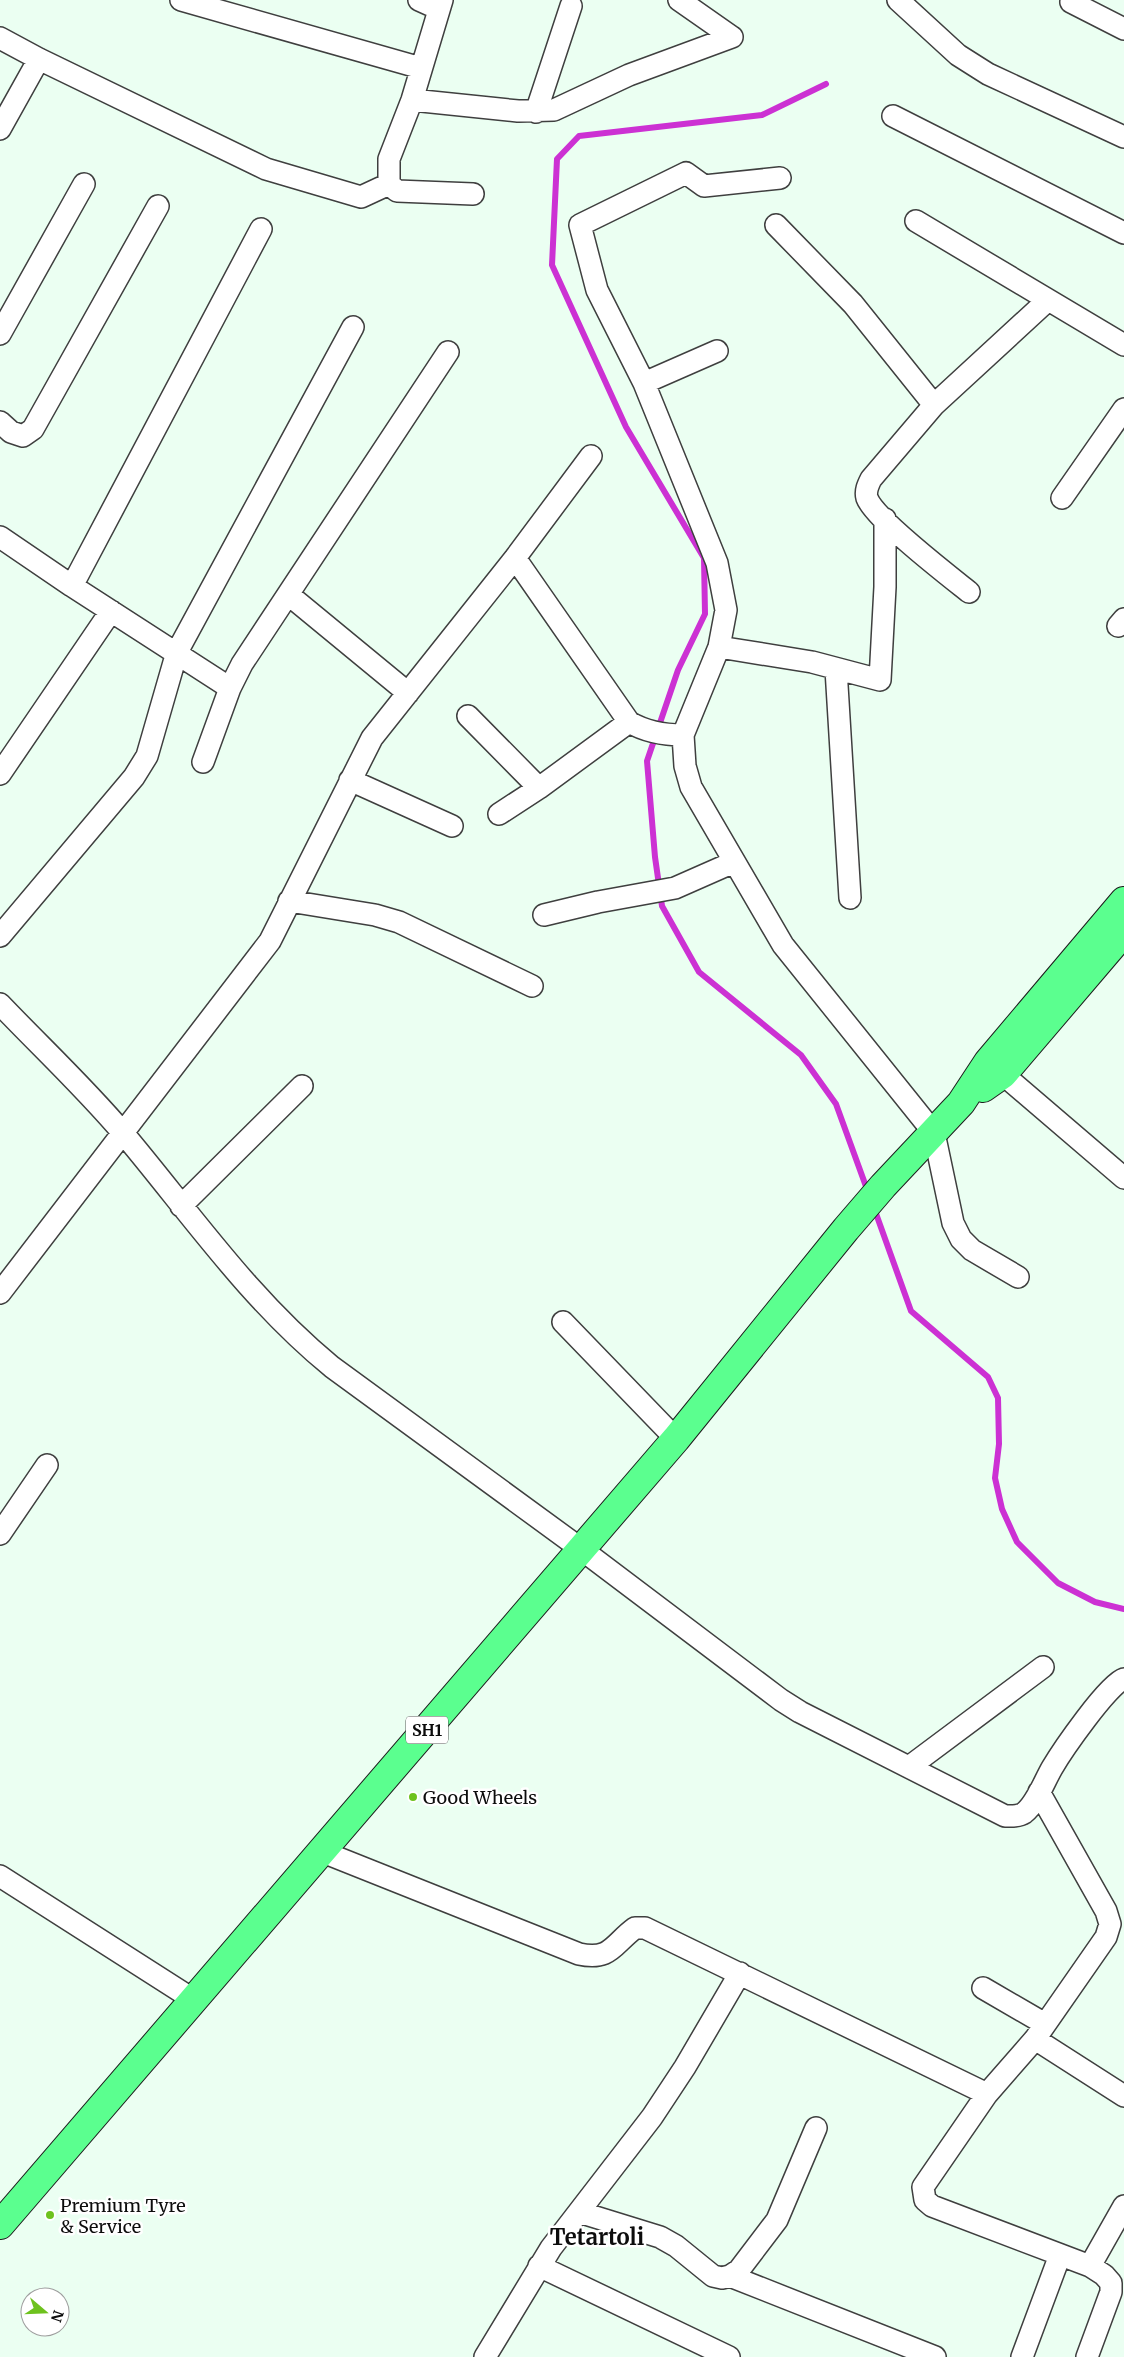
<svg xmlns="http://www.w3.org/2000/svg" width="1124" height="2357" viewBox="0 0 1124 2357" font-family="Merriweather,serif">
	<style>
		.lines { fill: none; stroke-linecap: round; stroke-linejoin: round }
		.stream { stroke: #cc31d3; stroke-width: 6 }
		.minor-casing { stroke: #3f3f3f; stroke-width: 24 }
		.primary-casing { stroke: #1d1d1d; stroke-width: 30 }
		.minor { stroke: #fff; stroke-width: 21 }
		.primary { stroke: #5bff8f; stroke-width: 28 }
		.poi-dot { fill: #6ec21e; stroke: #fff; stroke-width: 2 }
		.labels { text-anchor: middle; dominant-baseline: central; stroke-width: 5; stroke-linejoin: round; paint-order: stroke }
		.shield { fill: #fff; stroke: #555; stroke-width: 1 }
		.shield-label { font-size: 16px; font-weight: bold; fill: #0c0c0c }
		.poi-label { font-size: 18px; fill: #0c0c0c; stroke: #fff; text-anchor: start }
		.district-label { font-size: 22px; font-weight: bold; fill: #0c0c0c; stroke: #fff }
	</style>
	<rect width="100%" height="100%" fill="#ebfff2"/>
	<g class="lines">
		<path class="stream" d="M826 84 762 115 579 136 557 159 552 265 626 427 704 558 705 614 678 670 647 761 655 857 662 906 699 972 801 1055 836 1104 868 1192
			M874 1208 911 1311 988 1377 998 1398 999 1444 995 1478 1002 1509 1017 1542 1058 1583 1095 1602 1124 1609"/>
		<g class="minor-casing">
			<path id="minor" d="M181 0 421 68
				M419 0 439 9
				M442 0 412 100 389 159V184L397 191 473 194
				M679 0 732 37
				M898 0 958 55 988 74 1124 137
				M1071 2 1124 29
				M0 38 39 59 266 169 361 197 389 184
				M412 100 518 111 554 110 629 75 732 37
				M536 112 571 6
				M893 116 1124 233
				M0 129 39 59
				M780 178 704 186 686 173 580 225 597 290 644 383 717 563 726 610 719 647 683 735 685 766 691 787 783 945 934 1133 953 1223 961 1239 972 1250 1018 1277
				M916 221 1124 345
				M776 225 853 304 934 405
				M0 334 84 184
				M644 383 717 351
				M0 422 11 432 23 436 33 429 158 206
				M1062 498 1124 409
				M0 537 72 586 230 688
				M515 558 629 722C646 732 663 735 683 735
				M72 586 261 229
				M969 592C949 576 874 518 867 498 865 491 868 485 871 479L934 405 1048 300
				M289 595 408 693
				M1118 626 1124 619
				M719 647 812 662 880 680 885 587V519
				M836 669 850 898
				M468 716 539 788
				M203 762 230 688 242 664 448 352
				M0 774 111 611
				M350 780 452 826
				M499 814 539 788 629 722
				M289 901 375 915 399 922 532 986
				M544 915 598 902 675 888 734 862
				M0 936 134 777 147 756 177 652 353 327
				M0 1004C41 1047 85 1088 123 1133 191 1214 249 1299 332 1367L581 1549 781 1700 800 1712 1005 1816C1011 1816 1018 1817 1024 1813 1036 1804 1044 1782 1052 1768 1062 1751 1108 1684 1124 1679
				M992 1065 1124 1178
				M181 1206 302 1086
				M0 1293 270 941 372 738 515 558 591 456
				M563 1322 676 1439
				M0 1534 47 1465
				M909 1767 1043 1667
				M323 1852 579 1954C611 1961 613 1944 635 1928H645L987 2094 1035 2039 1106 1937 1110 1924 1106 1911 1039 1792
				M0 1876 194 2000
				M983 1988 1045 2024
				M1035 2039 1124 2096
				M987 2094 923 2187 925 2200 932 2206 1090 2266 1104 2275 1111 2283V2292L1087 2357
				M579 2212 660 2237 676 2246 713 2276 722 2278 730 2276 739 2270 777 2220 816 2128
				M539 2266 729 2357
				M1090 2266 1124 2206
				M730 2276 935 2357
				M485 2357 551 2248 652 2117 685 2067 740 1973
				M1022 2357 1060 2255"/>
		</g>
		<g class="primary-casing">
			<path id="primary" d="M983 1088 1003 1074 1124 932
				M0 2225 676 1439 846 1229 883 1186 961 1103 988 1062 1124 901"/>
		</g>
		<use href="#minor" class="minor"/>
		<use href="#primary" class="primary"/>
	</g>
	<g class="poi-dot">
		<circle cx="413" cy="1797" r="5"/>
		<circle cx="50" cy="2215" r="5"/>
	</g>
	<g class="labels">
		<rect class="shield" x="406" y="1716.5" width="42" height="27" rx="4"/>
		<g class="shield-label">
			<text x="427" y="1730">SH1</text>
		</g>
		<g class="poi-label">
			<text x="423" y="1797">Good Wheels</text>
			<text x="60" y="2205">Premium Tyre<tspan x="60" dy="21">&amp; Service</tspan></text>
		</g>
		<g class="district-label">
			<text x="597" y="2237">Tetartoli</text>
		</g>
	</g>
	<g transform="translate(45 2312) rotate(109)"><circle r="24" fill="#ffffff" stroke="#9e9e9e"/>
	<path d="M0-4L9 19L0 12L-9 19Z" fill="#6ec21e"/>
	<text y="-8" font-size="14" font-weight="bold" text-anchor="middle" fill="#0c0c0c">N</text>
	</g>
</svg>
